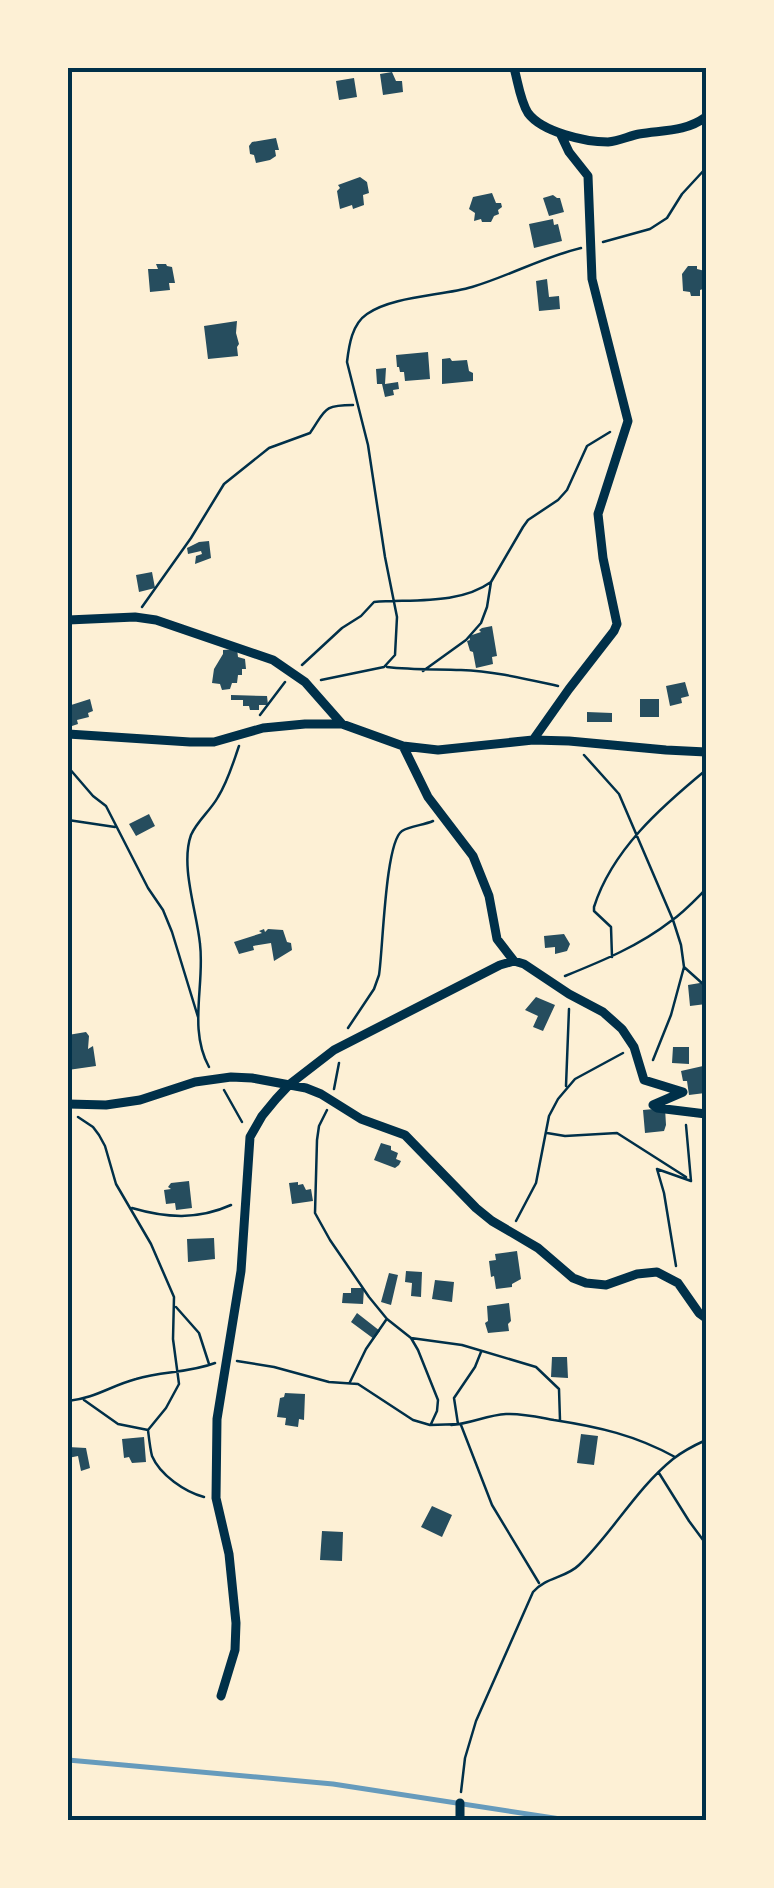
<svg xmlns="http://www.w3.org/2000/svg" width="774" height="1888" viewBox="0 0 774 1888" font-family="Cabin,sans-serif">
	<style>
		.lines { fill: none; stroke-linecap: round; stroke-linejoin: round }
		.stream { stroke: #669bbc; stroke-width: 5 }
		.building { fill: #264d5e }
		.path { stroke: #003049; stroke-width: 2.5 }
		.minor { stroke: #003049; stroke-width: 9 }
		.neatline { fill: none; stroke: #003049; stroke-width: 4 }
	</style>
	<rect width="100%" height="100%" fill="#fdf0d5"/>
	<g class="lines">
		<path class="stream" d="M68 1760 333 1784 567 1820"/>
	</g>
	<path class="building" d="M392 72 396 81H402L403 92 383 95 380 74Z
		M354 78 357 97 339 100 336 81Z
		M276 138 279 150H275L276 156 270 160 256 163 254 155 250 154 249 146 252 142Z
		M360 177 367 182 369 193 363 195 364 205 353 209 352 205 340 209 337 191 340 188 338 185Z
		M492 193 496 203H501L502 207 498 210 499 214 494 216 491 222H482L481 219 474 221 475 213 469 209 473 197Z
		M553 195 557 198H560L564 212 549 216 543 198Z
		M553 219 554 225 558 224 562 241 534 248 529 224Z
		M156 264H166L167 266 172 267 175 283H169L170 290 150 292 148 269H158Z
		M688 266H697V269L705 271 706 288 700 290V296H691L690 292 683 291 682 274Z
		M547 279 549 297 559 296 560 309 539 311 536 281Z
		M237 321 236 333 239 344 237 347 238 356 208 359 204 326Z
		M428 352 430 379 405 381 404 372H400L399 367H397L396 355Z
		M450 358 452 361 467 360 469 371 473 373V381L442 384V359Z
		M386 368 385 384 398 382 399 389 393 390 394 395 385 397 382 384H377L376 369Z
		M209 541 211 558 195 564 196 556 202 554 201 551 188 554 187 548 199 542Z
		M152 572 155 588 139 592 136 575Z
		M492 626 497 656 492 657 493 664 476 668 473 652 470 651 467 641 470 640 469 636 481 632 479 630 482 628Z
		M237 649 238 657 245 659 246 669H242V675H238L237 683H232L230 689 222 690 220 684 212 683 214 669 223 654V650Z
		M685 682 689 696 681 698 682 703 670 706 666 686Z
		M231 695 267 696 268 705H259V710H250L249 706H243V700H231Z
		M90 699 93 711 88 713 89 717 77 720 78 724 69 727 68 706Z
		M640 699H659V717H640Z
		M587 712 612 713V722H587Z
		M149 814 155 826 136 836 129 824Z
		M264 929 265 932 268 929 283 930 287 942 291 943 292 950 274 961 271 943 253 946 254 950 239 954 234 942 262 933 259 931Z
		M564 934 570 944 567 951 555 954V947L545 948 544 936Z
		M706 982V1004L690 1006 688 985Z
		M536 997 555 1005 543 1031 533 1027 538 1016 525 1010Z
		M86 1032 89 1036 88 1049 93 1046 96 1066 68 1070V1035Z
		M673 1047H689V1064L672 1063Z
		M703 1066 706 1079 704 1080 705 1093 689 1095 687 1081H683L681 1071Z
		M665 1108 666 1125 664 1131 645 1133 643 1110Z
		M381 1143 391 1146V1150L398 1153 396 1159 401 1161 399 1165 395 1168 374 1160Z
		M189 1181 192 1208 176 1210 175 1203 166 1204 164 1190 171 1189 168 1187 171 1183Z
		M298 1182V1185L303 1184 306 1190 311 1189 313 1201 292 1204 289 1183Z
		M214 1238 215 1259 188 1262 187 1239Z
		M517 1251 521 1279 512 1284V1287L496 1289 494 1276 491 1277 489 1261 496 1260 495 1254Z
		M406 1271 422 1272 421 1297 411 1296 412 1283 405 1282Z
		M389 1273 398 1275 391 1305 381 1302Z
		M435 1280 454 1282 452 1302 432 1299Z
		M351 1288H364L363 1304 342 1303 343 1293H351Z
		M509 1303 511 1321 508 1324 509 1331 488 1333 485 1323 488 1321 487 1306Z
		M357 1313 380 1331 374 1339 351 1322Z
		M552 1357H567L568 1378 551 1377Z
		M285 1393 305 1394 304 1420 299 1419 298 1427 285 1425 286 1418 277 1417 280 1398 284 1397Z
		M581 1434 598 1436 594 1465 577 1463Z
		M144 1437 146 1462 132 1463 129 1457 124 1458 122 1439Z
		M68 1447 86 1448 90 1468 81 1471 78 1456 68 1458Z
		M432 1506 452 1515 442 1537 421 1527Z
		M322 1531 343 1532 342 1561 320 1560Z"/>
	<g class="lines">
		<path class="path" d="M603 242 650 229 667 218 682 194 706 168
			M142 607 191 538 224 484 269 448 310 433C326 410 322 405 353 405
			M302 665 342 628 361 616 374 602C412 599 459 605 491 582
			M387 667C412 670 436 669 461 670 493 671 526 679 558 686
			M423 671 466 640 481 623 487 607 491 582 523 527 528 520 558 500 567 490 587 446 610 432
			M321 680 384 667 395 655 397 617 385 557 368 445 347 362C349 345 352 324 367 314 393 296 441 296 472 287 509 276 543 257 581 248
			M260 715 285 682
			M584 755 619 794 673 920 681 945 684 967 671 1015 653 1060
			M68 767 93 796 106 806 148 888 163 910 172 932 198 1017
			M68 820 115 827
			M612 957 611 927 594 911V907C612 850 661 807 706 770
			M684 967 703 984 706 996
			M565 976C602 961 639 946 671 921 684 912 695 900 706 889
			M348 1028 374 989 379 975C383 950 385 842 402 831 410 826 424 825 433 821
			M209 1067C188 1029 205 984 200 944 197 912 180 866 191 835 197 821 211 810 218 797 228 781 233 763 239 746
			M566 1086 569 1009
			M334 1089 339 1063
			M224 1090 242 1122
			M327 1110 319 1126 317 1140 315 1213 330 1240 369 1297 387 1319 411 1338 418 1350 438 1400 437 1411 431 1424
			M78 1117 93 1127 99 1135 105 1146 116 1184 151 1244 174 1297 173 1339 179 1384 166 1408 148 1430
			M547 1133 565 1136 617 1133 686 1177
			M132 1208C166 1218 198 1220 231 1205
			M516 1221 536 1183 549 1116 558 1099 575 1079 623 1053
			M676 1266 664 1193 657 1169 691 1181 686 1125
			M176 1307 199 1333 209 1364
			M411 1338 462 1345 536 1367 559 1389 560 1420
			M237 1361 274 1367 329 1382 358 1384 413 1420 430 1425 461 1424 451 1425C470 1424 487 1415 506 1414 522 1413 538 1417 554 1420 599 1427 635 1435 675 1457
			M350 1382 366 1349 386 1320
			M84 1400 118 1424 148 1430C149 1438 150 1448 152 1456 160 1475 185 1492 204 1497
			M68 1401C96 1398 110 1386 136 1379 162 1371 189 1373 215 1363
			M458 1424 454 1398 475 1367 481 1352
			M461 1425 492 1505 539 1583
			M659 1473 689 1521 706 1544
			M461 1792 465 1758 476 1721 533 1592C546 1577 566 1578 579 1565 613 1532 636 1489 673 1459 683 1451 695 1445 706 1440"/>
		<path class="minor" d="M514 68C518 82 520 100 528 113 542 132 585 142 608 142 619 141 629 136 639 134 664 130 685 132 706 117
			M68 620 135 617 156 620 273 660 305 682 342 724
			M68 734 190 742H214L263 728 305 724H342L403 746 438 750 533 740 569 741 666 750 706 752
			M533 740 569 689 614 631 617 624 603 558 598 514 628 421 592 279 588 176 569 152 560 133
			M403 746 428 797 473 856 489 896 497 939 514 961
			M68 1104 106 1105 140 1100 195 1082 231 1077 252 1078 306 1088 321 1094 361 1119 405 1135 476 1208 492 1221 538 1248 573 1278 586 1283 606 1285 637 1274 657 1272 678 1283 699 1313 706 1318
			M221 1696 235 1650 236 1623 229 1554 216 1498 217 1419 241 1271 250 1137 262 1116 276 1099 290 1084 334 1050 500 965 514 961 524 964 569 994 603 1012 622 1029 634 1047 644 1080 683 1092 653 1105 657 1108 706 1114
			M460 1820V1803"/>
	</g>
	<rect width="774" height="1888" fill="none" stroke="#fdf0d5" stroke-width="140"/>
	<rect x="70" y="70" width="634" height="1748" class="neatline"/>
</svg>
